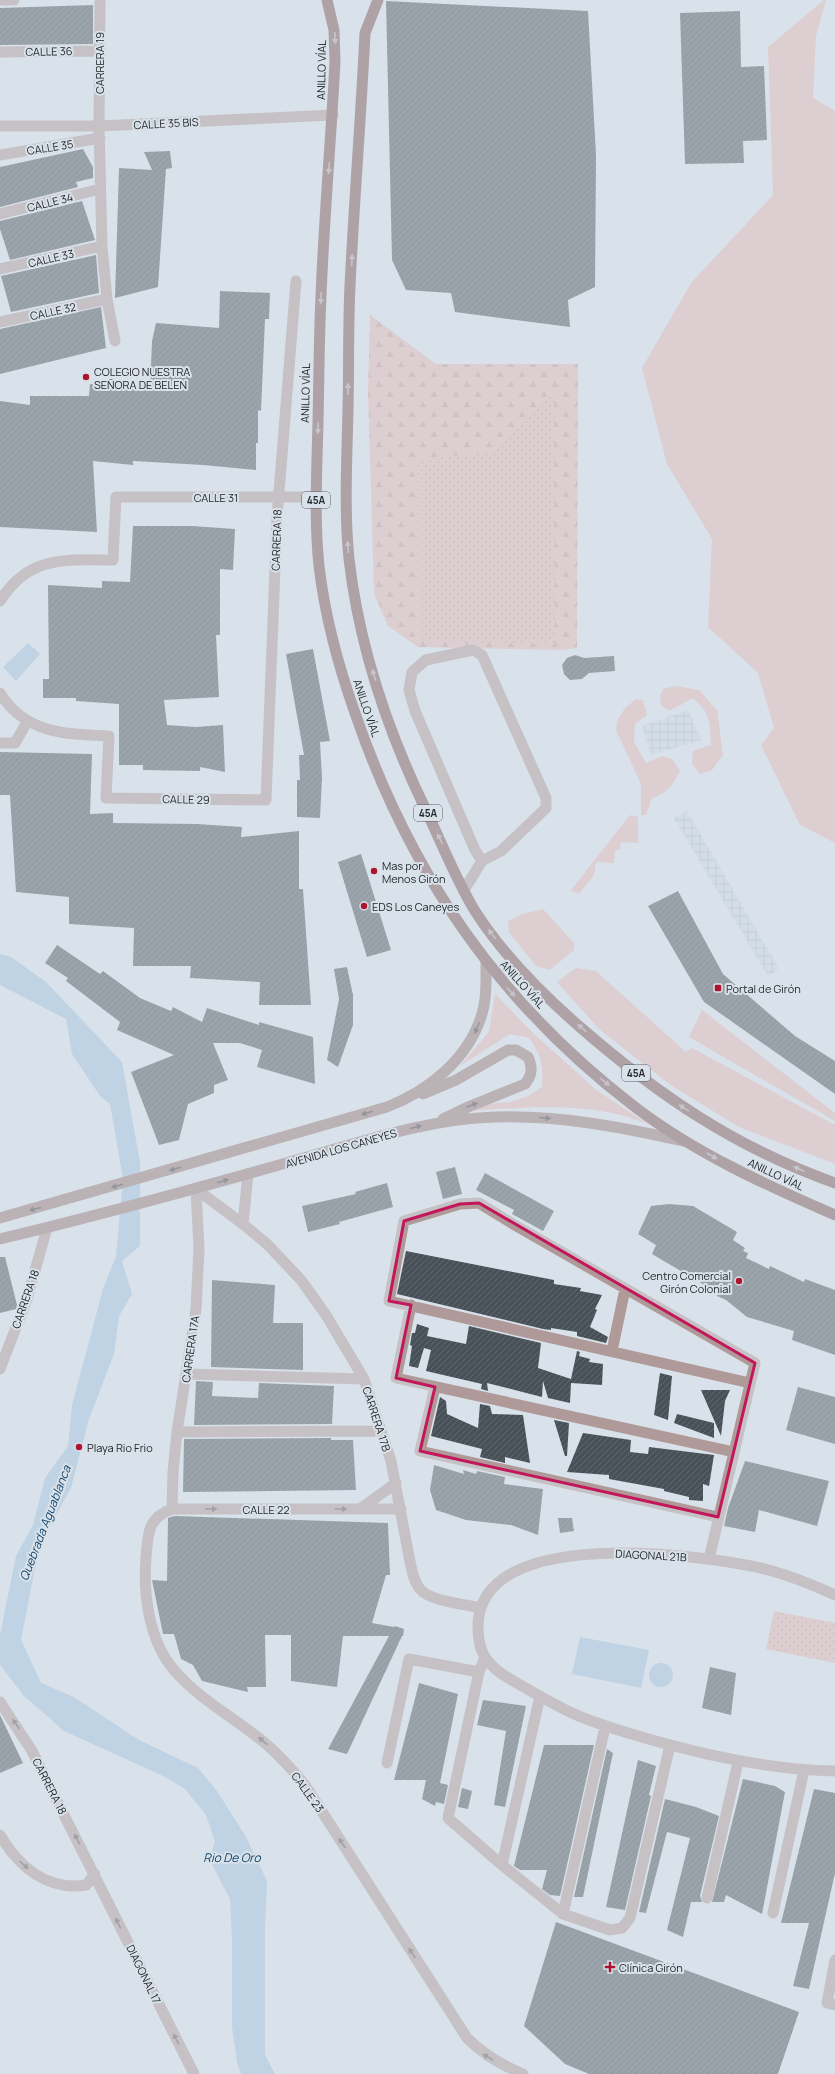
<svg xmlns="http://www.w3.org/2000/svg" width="835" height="2074" viewBox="0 0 835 2074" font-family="Manrope,sans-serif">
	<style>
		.industrial { fill: url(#industrial-grid) }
		.green { fill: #e3b5b4 }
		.forest { fill: url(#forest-firs) }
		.park { fill: url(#park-dots) }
		.water { fill: #a0c1df }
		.building { fill: url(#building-hatch) }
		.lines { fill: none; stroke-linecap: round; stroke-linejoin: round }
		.minor { stroke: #af9a99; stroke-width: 11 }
		.secondary { stroke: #967877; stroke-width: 11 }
		.trunk { stroke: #7b5654; stroke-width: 11 }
		.oneway { fill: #afa3a6 }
		.oneway2 { fill: #403b3d }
		.oneway3 { fill: #5b5556 }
		.marked { fill: none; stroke: #c2185b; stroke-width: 3; stroke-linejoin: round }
		.poi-dot { fill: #ab162e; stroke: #d9e2ea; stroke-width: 1.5 }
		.labels { text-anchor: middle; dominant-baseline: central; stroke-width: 4; stroke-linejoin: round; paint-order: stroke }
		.shield { fill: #d9e2ea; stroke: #5a5f64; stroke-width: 1 }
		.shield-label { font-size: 10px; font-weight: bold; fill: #23272a }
		.street-label { font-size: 11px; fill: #23272a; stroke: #d9e2ea }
		.poi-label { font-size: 11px; fill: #23272a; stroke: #d9e2ea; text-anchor: start }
		.water-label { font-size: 12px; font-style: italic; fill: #13456c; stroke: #d9e2ea }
	</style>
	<defs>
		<pattern id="industrial-grid" width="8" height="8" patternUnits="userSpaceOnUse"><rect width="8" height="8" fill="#c9d7e5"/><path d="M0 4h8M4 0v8" fill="none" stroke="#acb9c5"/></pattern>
		<pattern id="forest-firs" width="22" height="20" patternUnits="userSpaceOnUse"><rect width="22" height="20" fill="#e3b5b4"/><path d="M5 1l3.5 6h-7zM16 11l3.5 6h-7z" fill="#c29c9b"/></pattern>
		<pattern id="park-dots" width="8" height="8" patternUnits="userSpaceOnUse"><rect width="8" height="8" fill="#e3b5b4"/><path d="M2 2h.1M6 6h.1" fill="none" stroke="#c29c9b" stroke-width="1.8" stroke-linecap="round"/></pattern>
		<pattern id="building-hatch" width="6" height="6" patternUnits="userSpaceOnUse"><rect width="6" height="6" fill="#495158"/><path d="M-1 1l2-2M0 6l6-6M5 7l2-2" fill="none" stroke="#60676d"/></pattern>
	</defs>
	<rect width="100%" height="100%" fill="#d9e2ea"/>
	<path class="industrial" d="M688 710 701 740 651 755 642 726Z
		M687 811 779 969 768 976 674 818Z"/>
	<path class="green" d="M824 0H826L816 36 813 98 835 111V843L800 825 761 745 774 728 758 673 708 627 712 539 667 464 642 368 691 283 773 195 768 47Z
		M676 686 699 690 717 710 723 755 712 770 700 774 692 764 693 751 711 745C710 723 711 713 693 698L669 711 661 705 660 696 663 689Z
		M636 699 643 700 647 715 635 724 634 742 646 763 662 756 672 759 680 771C673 785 667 793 652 798L646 815H641V784L616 730 618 719 625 708Z
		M630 815 638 817V843L621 842 620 850H615L614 863 596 862 594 875 579 894 571 890Z
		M543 909 574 943V950L550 970 536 966 509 932 508 921 520 915Z
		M576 968 596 971 686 1052 692 1048 835 1125V1164L739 1127 672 1086 600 1030 557 982Z
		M495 994 532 1032 595 1089 649 1125C598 1101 526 1107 470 1111L489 1104 511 1102 528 1096 542 1087C543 1065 542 1056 529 1038L510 1034 460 1066 489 1032Z
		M702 1010 835 1113V1121L689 1037Z"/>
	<path class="forest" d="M370 315 436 364H578L577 648 560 650 418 647 388 626 374 593 368 391Z"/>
	<path class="park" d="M554 390 555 644 419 641 418 460 491 451Z
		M774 1611 835 1623V1663L766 1649Z"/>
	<path class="water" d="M28 643 40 654 16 681 3 667Z
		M0 954 11 957 46 982 122 1062 140 1162V1246L122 1261 132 1294 119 1316 114 1354 89 1419 71 1488 45 1535 34 1573 21 1640 41 1683 74 1697 139 1740 198 1768 217 1791 246 1837 267 1881 265 1928V2055L275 2074H241L237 2062 232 2027V1941L230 1899 209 1859 215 1842 206 1815 184 1788 161 1775 64 1731 24 1696 0 1665V1635L16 1556 33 1525 45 1478 68 1446 72 1405 103 1289 116 1256 123 1179 110 1104 100 1096 72 1054 66 1019 0 985Z
		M580 1637 649 1650 641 1688 572 1674Z
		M649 1675a12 12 0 1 1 24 0a12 12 0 1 1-24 0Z"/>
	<path class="building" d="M386 1 588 11 596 155 595 287 568 300 570 327 455 312 451 293 406 290 392 260Z
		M93 5V44L0 45V8Z
		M740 11 741 67 764 66 767 140 743 141 744 163 685 164 680 13Z
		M83 149 93 167V178L76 182 78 187 0 207V167Z
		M170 151 172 168 166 169 158 287 115 298 119 168 152 170 144 152Z
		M82 201 95 240 10 260 0 229V221Z
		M96 255 99 293 11 312 1 276Z
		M220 291 270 293 269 319H265L261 411 258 410V443H256V470L203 465 133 461V465L93 461 97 532 0 527V401L30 405V396H89L90 384 150 390 152 341 156 323 219 328Z
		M101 307 106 348 0 374V329Z
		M133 526H192L235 529 233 570 220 569V635H216L219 697 164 700 167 725 196 727 223 725 225 772 200 767V771L143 770V765H119V704L76 701V698H43V679H49L48 585 102 588V581L130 582Z
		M313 649 330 741 320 742 322 778 320 818 297 817V780H300L299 755H304L286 654Z
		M575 655 584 658 614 656 615 671 589 673 582 679 570 680 564 674 562 665 567 658Z
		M0 752 92 754 90 814 113 813V823L197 824 242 827 241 837 299 831V889H303L311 1005H259L260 982 190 978 191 966H133L134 928 69 924V897L16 892 10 795H0Z
		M361 854 391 950 367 957 338 862Z
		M678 891 723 974 795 1036 835 1061V1094L704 1002 648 906Z
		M57 945 100 974 103 971 140 998 171 1011 173 1007 202 1022 207 1008 259 1025V1022L313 1037 315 1084 257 1067 262 1050 240 1043H213L228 1080 214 1085V1093L188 1104 179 1140 159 1145 131 1072 174 1055 117 1030 120 1022 66 981 68 978 45 963Z
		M347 967 353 995V1025L338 1067 327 1060 339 999 334 969Z
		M455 1167 462 1194 443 1199 436 1172Z
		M485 1173 554 1211 543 1231 512 1214 514 1210 476 1190Z
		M387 1183 393 1207 339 1222 340 1224 308 1232 302 1206 356 1194 355 1192Z
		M669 1204 693 1206 737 1232 733 1240 745 1248 743 1251 748 1253 746 1258 769 1269 770 1266 804 1282 805 1279 835 1290V1355L792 1340 794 1331 747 1317 726 1300 717 1296 718 1293 652 1254 656 1245 638 1234 651 1206Z
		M406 1251 554 1280V1284L581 1288 580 1291 602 1295 595 1309 597 1310 590 1327 608 1337 606 1343 577 1336V1332L551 1328V1330L543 1329 397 1294Z
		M0 1257H5L17 1305 16 1309 0 1313Z
		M212 1280 275 1285 273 1323H303V1370L211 1367Z
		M417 1324 429 1328 427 1336 466 1344 469 1326 541 1343 538 1368 571 1379 577 1351 580 1352 579 1356 590 1359 589 1362 603 1364 602 1385 571 1383 570 1403 548 1398 543 1381 542 1397 487 1383 488 1391 481 1389 482 1384 426 1371 431 1350 424 1348 418 1368 409 1366 412 1346 410 1345 412 1333H415Z
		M660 1373 672 1376 668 1420 654 1415Z
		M196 1381 213 1382 212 1396 258 1398 259 1383 334 1386 332 1424 194 1425Z
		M798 1387 835 1397V1444L786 1430Z
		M701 1390H730L725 1401 721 1436Z
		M440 1397 446 1401 447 1414 478 1428 480 1404 490 1406 492 1414 523 1415 530 1463 505 1457V1463L480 1457 482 1449 431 1436Z
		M677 1414 714 1423V1438L674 1423Z
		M554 1420 569 1423 567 1456H565Z
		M583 1433 631 1440 630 1452 648 1454 649 1447 714 1455 709 1486 703 1484V1501L689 1500V1497L664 1491V1489L609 1479V1475L567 1472Z
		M331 1438V1440H353L356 1490 183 1492 184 1439Z
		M745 1461 829 1481 817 1526 759 1510 755 1532 724 1526 728 1508Z
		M434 1465 464 1474 463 1470 476 1474 477 1471 505 1477 504 1484 543 1489 538 1535 511 1525 466 1520 436 1510 430 1490Z
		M174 1516 388 1523 390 1575H386L372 1623 394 1627 395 1626 404 1629 403 1636H402L347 1754 328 1749 389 1636H343L337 1687 291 1681V1635H265L266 1687H247L248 1692 202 1681 193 1665 181 1659 174 1634H163L153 1585 152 1580 167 1581 168 1518Z
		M558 1518H572L574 1531 560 1533Z
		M710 1667 736 1673 731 1715 702 1708Z
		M419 1683 458 1694 440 1783 448 1785 444 1804 436 1802 435 1806 422 1799 426 1780H394Z
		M483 1700 526 1706 505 1807 494 1805 506 1731 477 1725Z
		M0 1715 23 1763 0 1773Z
		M544 1745H594L560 1896 550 1895 542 1889 547 1870H520L514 1866Z
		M607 1749 613 1753 583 1897H574Z
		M638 1760 656 1766 649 1795 651 1796 625 1910 606 1907Z
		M743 1779 775 1786 785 1792 762 1914 726 1895 724 1902H712Z
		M462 1788 472 1791 468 1809 458 1807Z
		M814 1789 835 1793V1873L809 1989 793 1986 809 1923H781Z
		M665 1799 696 1807 719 1816 700 1896 702 1902H691L683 1937 667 1930 690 1838 667 1832 646 1913 639 1912Z
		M556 1922 799 2012 778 2074H589L565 2064 524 2026Z"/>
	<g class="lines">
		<path class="minor" d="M0 0H14
			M100 0 99 126 102 246 107 299 115 341
			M0 52 99 51
			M0 126H99L333 115
			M0 155 100 138
			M0 214 100 189
			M0 269 102 246
			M0 322 107 299
			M0 601C29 555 64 560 113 560L116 497H316
			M0 693C25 734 66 734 109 736L106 798 266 800 277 517 296 281
			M0 743H15L27 722
			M464 890 482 861 501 851 546 808V798L482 655 473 650 426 660 412 672 409 690 415 711 475 850 482 861
			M196 1189 243 1224 268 1245 301 1280 326 1315 364 1379 391 1461 410 1562C412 1571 414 1582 420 1589 429 1601 465 1604 480 1608
			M243 1224 248 1174
			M411 1305 396 1378 734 1452
			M612 1351 625 1289
			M0 1369 27 1299 47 1228
			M187 1374 364 1379
			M435 1387 420 1451 718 1517
			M177 1432 380 1431
			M172 1509 173 1472 177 1432 196 1309 199 1248 196 1189
			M360 1509 396 1483
			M401 1509H172C147 1518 148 1534 146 1558 143 1594 149 1641 174 1670 196 1696 229 1715 256 1736 275 1750 290 1767 305 1785L467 2038C484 2055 501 2065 523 2074
			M709 1559 755 1363 513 1224 479 1203 460 1204 404 1221 389 1301 750 1383
			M835 1595C809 1583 779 1571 751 1566 686 1553 454 1523 480 1645 485 1668 510 1679 529 1690 543 1698 557 1706 572 1713 598 1725 625 1732 652 1740 712 1757 773 1770 835 1771
			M485 1657 479 1672 448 1818 502 1865 563 1914
			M0 1702 32 1751 194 2074
			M605 1727 563 1914 610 1930 622 1928 630 1918 670 1745
			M387 1763 409 1659 479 1672
			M0 1835C19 1867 47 1891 86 1885L95 1874
			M502 1865 540 1696
			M707 1898 738 1762
			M773 1913 804 1770
			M835 1960 827 2003 835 2005"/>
		<path class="secondary" d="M423 1094 456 1080 508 1050H516L528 1057C533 1068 532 1075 525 1084L468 1107 443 1119
			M0 1218 387 1107C428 1091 467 1060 481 1017 487 1000 486 980 486 962
			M0 1239C96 1216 191 1190 286 1163 355 1144 424 1119 495 1117 559 1115 621 1127 683 1141"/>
		<path class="trunk" d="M327 0 334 30 335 62C331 140 324 218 321 296 319 338 319 379 318 421 317 469 314 518 319 566 325 617 338 665 355 713 410 874 499 1003 635 1107 695 1153 766 1185 835 1215
			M378 0 365 33C361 118 354 202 350 286 348 327 349 368 348 409 347 459 344 509 349 559 359 645 387 729 424 806 441 841 455 878 475 911 503 955 541 993 580 1027 658 1095 736 1148 835 1183"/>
	</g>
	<defs><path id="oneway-solid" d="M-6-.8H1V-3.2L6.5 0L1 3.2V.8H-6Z"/></defs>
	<g class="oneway">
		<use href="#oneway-solid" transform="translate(335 38) rotate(88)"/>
		<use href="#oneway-solid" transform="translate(329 168) rotate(94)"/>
		<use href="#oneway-solid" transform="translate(352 260) rotate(-87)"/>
		<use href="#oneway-solid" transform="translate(321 298) rotate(92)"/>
		<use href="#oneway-solid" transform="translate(348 389) rotate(-89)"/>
		<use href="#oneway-solid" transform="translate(318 428) rotate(91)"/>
		<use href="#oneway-solid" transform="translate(348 547) rotate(-94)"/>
		<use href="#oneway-solid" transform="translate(374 675) rotate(-107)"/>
		<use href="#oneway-solid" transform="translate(440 839) rotate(-116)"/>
		<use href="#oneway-solid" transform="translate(492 934) rotate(-127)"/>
		<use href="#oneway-solid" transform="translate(511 992) rotate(46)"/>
		<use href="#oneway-solid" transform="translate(582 1028) rotate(-139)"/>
		<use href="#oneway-solid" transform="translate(605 1082) rotate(39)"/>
		<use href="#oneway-solid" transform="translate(684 1108) rotate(-148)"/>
		<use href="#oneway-solid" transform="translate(712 1156) rotate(30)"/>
		<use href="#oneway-solid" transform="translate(799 1169) rotate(-156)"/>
	</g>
	<g class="oneway2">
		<use href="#oneway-solid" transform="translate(477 1028) rotate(114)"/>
		<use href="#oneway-solid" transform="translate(472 1105) rotate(-21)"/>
		<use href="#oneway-solid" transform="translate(367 1113) rotate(164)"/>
		<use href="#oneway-solid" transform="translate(545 1118) rotate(5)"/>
		<use href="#oneway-solid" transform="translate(416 1127) rotate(-14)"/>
		<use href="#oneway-solid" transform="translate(175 1169) rotate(164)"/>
		<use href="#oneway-solid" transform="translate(223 1181) rotate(-16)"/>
		<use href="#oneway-solid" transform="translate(117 1186) rotate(164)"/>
		<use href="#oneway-solid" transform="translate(35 1209) rotate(165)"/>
	</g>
	<g class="oneway3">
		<use href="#oneway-solid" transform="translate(211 1509)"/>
		<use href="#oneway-solid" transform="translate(341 1509)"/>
		<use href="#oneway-solid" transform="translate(16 1724) rotate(-124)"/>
		<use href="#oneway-solid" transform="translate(263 1741) rotate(-139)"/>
		<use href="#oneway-solid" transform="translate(77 1839) rotate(-117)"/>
		<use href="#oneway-solid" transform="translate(342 1843) rotate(-123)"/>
		<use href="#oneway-solid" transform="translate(24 1865) rotate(42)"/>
		<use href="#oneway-solid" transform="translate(118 1923) rotate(-116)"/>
		<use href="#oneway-solid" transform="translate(412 1953) rotate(-123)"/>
		<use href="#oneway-solid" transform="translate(176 2039) rotate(-117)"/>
		<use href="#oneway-solid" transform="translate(488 2057) rotate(-149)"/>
	</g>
	<path d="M0 0H835V2074H0ZM479 1203 755 1363 718 1517 420 1451 435 1387 396 1378 411 1305 389 1301 404 1221 460 1204Z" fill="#d9e2ea" fill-opacity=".55" fill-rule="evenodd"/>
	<path class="marked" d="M479 1203 755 1363 718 1517 420 1451 435 1387 396 1378 411 1305 389 1301 404 1221 460 1204Z"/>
	<g class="poi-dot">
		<circle cx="86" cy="377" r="4"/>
		<circle cx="374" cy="871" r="4"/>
		<circle cx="364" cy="906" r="4"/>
		<rect x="714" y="984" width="8" height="8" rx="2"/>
		<circle cx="739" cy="1281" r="4"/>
		<circle cx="79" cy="1447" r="4"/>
		<path d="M608 1961h4v4h4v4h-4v4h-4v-4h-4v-4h4z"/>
	</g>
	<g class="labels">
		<g class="shield">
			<rect x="302" y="492" width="28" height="16" rx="3"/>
			<rect x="414" y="805" width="28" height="16" rx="3"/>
			<rect x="622" y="1065" width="28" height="16" rx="3"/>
		</g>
		<g class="shield-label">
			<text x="316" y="500">45A</text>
			<text x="428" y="813">45A</text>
			<text x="636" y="1073">45A</text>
		</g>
		<g class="street-label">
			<text transform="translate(49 51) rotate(-1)">CALLE 36</text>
			<text transform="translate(99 63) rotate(-90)">CARRERA 19</text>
			<text transform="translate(321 70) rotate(-89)">ANILLO VÍAL</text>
			<text transform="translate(166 123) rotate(-3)">CALLE 35 BIS</text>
			<text transform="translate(50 147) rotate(-9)">CALLE 35</text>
			<text transform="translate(50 202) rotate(-14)">CALLE 34</text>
			<text transform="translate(51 258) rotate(-13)">CALLE 33</text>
			<text transform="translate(53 311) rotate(-12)">CALLE 32</text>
			<text transform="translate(305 393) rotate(-89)">ANILLO VÍAL</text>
			<text x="216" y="497">CALLE 31</text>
			<text transform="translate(276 540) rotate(-88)">CARRERA 18</text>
			<text transform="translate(367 708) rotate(71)">ANILLO VÍAL</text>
			<text transform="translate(186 799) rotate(1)">CALLE 29</text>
			<text transform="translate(523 984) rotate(48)">ANILLO VÍAL</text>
			<text transform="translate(341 1148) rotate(-16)">AVENIDA LOS CANEYES</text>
			<text transform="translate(776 1174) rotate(25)">ANILLO VÍAL</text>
			<text transform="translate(25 1299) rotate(-71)">CARRERA 18</text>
			<text transform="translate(190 1349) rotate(-82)">CARRERA 17A</text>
			<text transform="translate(377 1419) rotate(72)">CARRERA 17B</text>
			<text x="266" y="1509">CALLE 22</text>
			<text transform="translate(651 1555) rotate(3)">DIAGONAL 21B</text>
			<text transform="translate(50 1786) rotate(63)">CARRERA 18</text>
			<text transform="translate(308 1792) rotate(54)">CALLE 23</text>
			<text transform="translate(144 1974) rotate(64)">DIAGONAL 17</text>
		</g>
		<g class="poi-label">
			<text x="94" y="371">COLEGIO NUESTRA<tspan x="94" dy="13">SEÑORA DE BELEN</tspan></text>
			<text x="382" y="865">Mas por<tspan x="382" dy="13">Menos Girón</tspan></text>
			<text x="372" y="906">EDS Los Caneyes</text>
			<text x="726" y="988">Portal de Girón</text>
			<text x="731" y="1275" text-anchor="end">Centro Comercial<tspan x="731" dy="13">Girón Colonial</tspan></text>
			<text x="87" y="1447">Playa Rio Frio</text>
			<text x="619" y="1967">Clínica Girón</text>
		</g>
		<g class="water-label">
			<text transform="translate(45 1523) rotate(-69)">Quebrada Aguablanca</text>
			<text x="232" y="1857">Rio De Oro</text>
		</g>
	</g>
</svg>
